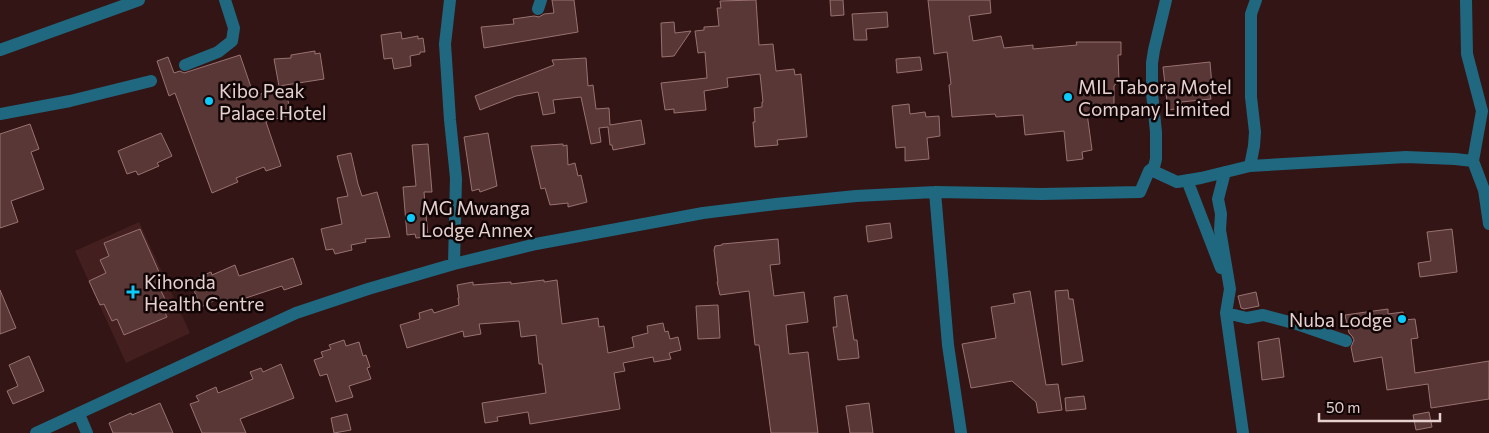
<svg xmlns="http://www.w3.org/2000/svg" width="1489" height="433" viewBox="0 0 1489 433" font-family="Commissioner,sans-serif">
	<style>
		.built { fill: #441f20 }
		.building { fill: #583736; stroke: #987271 }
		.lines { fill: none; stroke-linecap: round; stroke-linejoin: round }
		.minor { stroke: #1f687f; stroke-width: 12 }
		.poi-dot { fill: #0ccafa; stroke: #120505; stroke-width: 2 }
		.labels { text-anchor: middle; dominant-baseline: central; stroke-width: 5; stroke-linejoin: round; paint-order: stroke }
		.poi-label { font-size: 19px; fill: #e6d1d0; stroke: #120505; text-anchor: start }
	</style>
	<rect width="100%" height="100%" fill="#331515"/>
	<path class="built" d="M139 222 190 333 126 363 75 251Z"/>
	<path class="building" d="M552 0H574L578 32 484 48 481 27 514 24 513 19 534 16 539 17 544 14 554 13Z
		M756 0 759 45 773 44 776 71 794 69 795 75 801 74 807 137 777 140 778 145 755 147 753 122H755L754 108 762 107V102H763L760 74 727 78 728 87 704 91 706 110 674 113V109L665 110 661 83 707 78 705 52 698 53 695 31 704 30V27L719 26 717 8H721L720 1Z
		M830 0H843L844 15 831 16Z
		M928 0H990L991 13 969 16 973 41 1001 36 1004 48 1033 45V49L1077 45 1076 42H1121V55H1118L1119 80 1114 86V113H1087L1092 150 1082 152 1083 159 1067 161 1064 131 1025 135 1023 115 996 117 995 114 952 117 949 85 951 84 947 52 934 54Z
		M887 12 888 27 866 29 867 40H854L852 14Z
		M674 22 675 33 691 31 674 56 662 57 661 23Z
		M401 32 402 39 418 36V39L423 38 425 52H420V54L410 56 411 66 394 69 392 58 384 59 381 35Z
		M315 51V54L320 53 324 79 279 86 274 59 291 58V55Z
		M240 55 254 96 284 87 290 108 288 109 289 115 266 122 281 166 266 171 264 167 236 178 238 182 212 193 175 93 169 96 157 61 168 57 174 73 180 71 184 73Z
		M920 57 922 70 897 73 896 59Z
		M586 58 588 86 593 85 596 109 609 108 610 125 641 120 645 144 613 150 612 145H610L608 127 599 128 601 142 591 144 581 97 553 100 555 113 543 115 538 92 516 96 480 110 475 96 554 65 552 60Z
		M1210 62 1212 86 1209 87 1211 99 1181 102 1182 108 1168 110 1163 67Z
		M909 104 910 114 925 112 926 117 939 116 940 136 927 138 929 159 905 161V147L896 148 892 106Z
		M30 124 39 149 31 152 44 189 11 201 18 222 0 228V134Z
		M161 133 172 156 157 163 159 166 138 175 136 171 127 174 118 151Z
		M488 133 497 186 480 192 479 189 472 191 464 137Z
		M428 144 432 192H424L428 237 416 238 415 234 407 235 403 187 416 186 412 145Z
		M563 144V146L567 145 568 165 575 163 578 176 581 175 587 202 568 207V203L550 205 545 188 541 189 531 146Z
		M351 153 358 184 362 196 377 192 390 237 365 239 366 242 351 245 352 250 335 254 333 249 326 250 321 229 342 224 337 198 348 196 337 156Z
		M890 223 892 238 868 242 866 226Z
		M140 229 163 281 157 283 168 305 163 308 167 317 124 335 117 319 112 321 104 304 100 305 89 281 106 273 100 260 109 256 104 243Z
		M1452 229 1457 272 1420 277 1418 263 1431 261 1427 232Z
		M778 239 780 264 770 265 774 296 804 292 808 322 786 325 789 354 808 352 818 433H771L759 345H755L749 291 720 295 717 282H718L714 250 715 246 722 245V244Z
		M293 258 302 284 284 290 282 286 240 300 241 303 222 311 217 299 201 307 190 281 211 272 212 275 235 265 239 276Z
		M544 280V282L557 280 562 324 598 318 599 327 604 326 608 353 634 347 632 337 648 333 647 326 663 323 665 332 668 331 670 339 678 337 681 350 669 353 671 359 654 362 653 357 623 363 625 371 614 373 620 409 530 424 528 412 497 417 498 421 485 423 482 403 546 393 542 364H539L536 335 521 337 519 321 479 324 481 334 464 337 463 331 407 348 400 325 420 319 419 313 432 309 434 313 459 305 458 298H459L457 285 473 282V285L511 282V284Z
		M0 290 16 328 0 334Z
		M1068 290 1069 299H1073L1083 361 1062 365 1055 291Z
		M1030 291 1046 385 1058 384 1062 410 1038 413 1036 402 1012 381 971 388 962 344 996 338 991 307 1015 303 1013 294Z
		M1256 292 1259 306 1244 309 1241 308 1238 296Z
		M847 295 854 340H857L859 358 838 360 833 327H837L834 297Z
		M718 305 720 338 698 339 696 306Z
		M1388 309V314L1403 312 1404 320 1415 319 1418 338 1411 339 1415 373 1489 361V399L1431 408 1428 384 1387 390 1382 357 1354 362 1351 347 1354 340 1352 336 1349 333 1345 315Z
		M1279 338 1284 377 1262 380 1258 342Z
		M344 340 346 346 359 342 363 356 366 355 370 367 367 368 371 379 349 386 353 397 336 402 327 374 320 376 314 360 323 357 321 352 331 349 329 345Z
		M29 356 44 391 13 404 7 391 18 386 9 365Z
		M281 364 294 398 240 419 246 433H202L190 404 199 401 196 396 216 387 218 393 253 379 250 372 261 368 263 372Z
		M1084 396 1086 409 1066 411 1065 398Z
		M160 403 173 433H113L109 423 131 413 132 415Z
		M869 403 873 433H850L846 406Z
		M1429 412 1432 427 1416 430 1413 415Z
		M347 414 351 430 334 433 331 418Z"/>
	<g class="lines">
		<path class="minor" d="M450 0 445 44 450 120 456 178 454 264
			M1466 0 1467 54 1482 111 1473 161 1484 190 1489 224
			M538 9 541 0
			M0 50 139 0
			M185 65 218 52 232 41 234 28 225 0
			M0 114 70 101 151 81
			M1250 166 1254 146 1255 132 1251 97V14L1256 0
			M1151 170 1177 182 1201 178 1250 166 1406 157 1455 159 1473 161
			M1225 172 1218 199 1221 214 1220 230 1230 289 1226 313 1243 433
			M1187 180 1221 268
			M935 192 948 345 961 433
			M1226 313 1247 318 1263 315 1297 324 1346 341
			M79 414 87 433
			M36 433 296 313 368 289 454 264 536 244 703 213 776 204 856 196 935 192 1042 194 1140 192 1149 171 1154 167 1156 159V132L1152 93V63L1154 50 1166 0"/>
	</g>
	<g class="poi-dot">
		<circle cx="1068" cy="97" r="5"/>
		<circle cx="209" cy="101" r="5"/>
		<circle cx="411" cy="218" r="5"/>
		<path d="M130.5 284.5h5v5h5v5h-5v5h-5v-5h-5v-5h5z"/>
		<circle cx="1402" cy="319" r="5"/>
	</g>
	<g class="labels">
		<g class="poi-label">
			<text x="1078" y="86">MIL Tabora Motel<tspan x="1078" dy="22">Company Limited</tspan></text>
			<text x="219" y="90">Kibo Peak<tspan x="219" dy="22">Palace Hotel</tspan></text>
			<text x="421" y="207">MG Mwanga<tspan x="421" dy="22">Lodge Annex</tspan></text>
			<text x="144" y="281">Kihonda<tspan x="144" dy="22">Health Centre</tspan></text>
			<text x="1392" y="319" text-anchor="end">Nuba Lodge</text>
		</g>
	</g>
	<path d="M1319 413v8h121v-8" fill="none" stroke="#e6d1d0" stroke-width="2.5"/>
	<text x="1326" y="413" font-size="15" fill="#e6d1d0" stroke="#120505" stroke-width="4" paint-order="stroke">50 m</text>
</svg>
